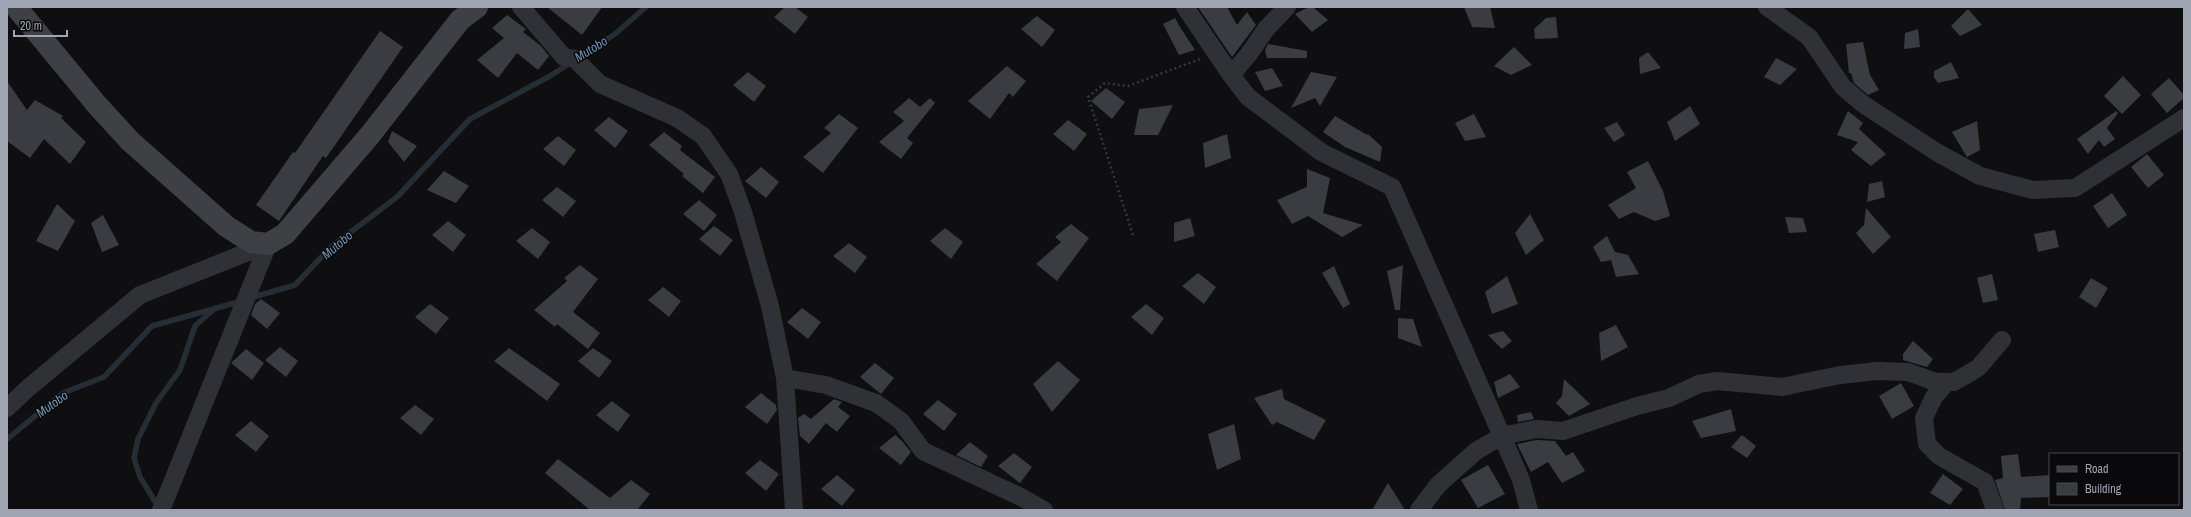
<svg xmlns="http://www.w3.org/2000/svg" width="2191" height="517" viewBox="0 0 2191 517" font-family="'Archivo Narrow',sans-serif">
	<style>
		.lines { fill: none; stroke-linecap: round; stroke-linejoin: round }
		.stream { stroke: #252e35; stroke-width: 5.5 }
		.building { fill: #3b3c41 }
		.path { stroke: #36383d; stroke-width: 2.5; stroke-dasharray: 2 3; stroke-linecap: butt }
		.minor { stroke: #303136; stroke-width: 18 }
		.secondary { stroke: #3e4046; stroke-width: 22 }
		.labels { text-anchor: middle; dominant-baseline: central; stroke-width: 3; stroke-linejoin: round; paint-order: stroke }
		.water-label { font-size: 13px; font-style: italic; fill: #7293b2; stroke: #0a0a0c }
	</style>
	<rect width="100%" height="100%" fill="#0f0f11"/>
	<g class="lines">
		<path class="stream" d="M577 58 615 34 646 7
			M250 298 295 285 331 247 397 197 470 119 550 76 570 63
			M7 439 63 393 104 377 152 326 242 301
			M159 508 140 477 134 458 138 439 156 403 180 370 195 326 213 310"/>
	</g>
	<path class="building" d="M547 7H602L582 35Z
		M785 7H795L808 17 795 34 774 17Z
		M1198 7H1227L1237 25 1247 12 1256 25 1232 57Z
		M1309 7H1313L1328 20 1312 32 1295 14Z
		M1464 7H1490L1495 28 1472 27Z
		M1968 9 1982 25 1960 36 1951 26Z
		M507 15 526 29 523 32 541 46 549 56 538 70 517 53 498 78 477 60 504 38 492 28Z
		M1037 16 1055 30 1042 47 1021 29Z
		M1556 17 1558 38 1535 39 1534 29 1546 18Z
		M1175 18 1180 27 1195 50 1179 55 1163 24Z
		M1918 29 1920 47 1904 49 1905 33Z
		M380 31 403 47 326 158 323 156 279 221 256 205 293 152 295 153Z
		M1863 42 1870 75 1879 90 1868 95 1854 83 1851 73H1849L1846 44Z
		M1268 44 1307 51V58H1267L1265 50Z
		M1514 47 1532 65 1511 75 1494 66Z
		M1648 52 1661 68 1640 74 1639 58Z
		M1776 58 1797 69 1780 85 1764 77Z
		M1951 62 1959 78 1938 83 1934 77V71Z
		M1007 66 1026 81 1013 97 1009 93 990 119 968 101Z
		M1272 68 1283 86 1265 91 1255 72Z
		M748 72 766 86 754 102 733 85Z
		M1311 72 1337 77 1320 106 1315 98 1291 108Z
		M2123 76 2141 95 2122 114 2104 96Z
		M2169 78 2184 95V98L2167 113 2151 94Z
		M7 81 27 110 35 100 63 116 61 118 86 142 70 164 44 139 30 158 7 141Z
		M1106 88 1125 102 1112 119 1091 101Z
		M909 98 920 107 930 98 935 103 907 138 913 143 901 159 879 142 904 121 893 112Z
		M1173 105 1158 135H1134L1139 109Z
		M1690 106 1700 124 1675 141 1667 122Z
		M1848 111 1863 123 1859 129 1886 154 1871 166 1851 150 1858 142 1837 135Z
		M2116 111 2118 113 2107 128 2115 139 2104 147 2099 140 2088 154 2077 139Z
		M839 114 858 128 823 173 803 157 831 133 824 128Z
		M1474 114 1486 137 1465 141 1455 123Z
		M1335 116 1367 135 1368 134 1382 147 1380 162 1345 147 1323 132Z
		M609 117 628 131 615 148 594 130Z
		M1068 120 1087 134 1074 151 1053 134Z
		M1977 121 1980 150 1967 157 1952 132Z
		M1617 122 1625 135 1614 142 1604 128Z
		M392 131 417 146 404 162 388 142Z
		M664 132 682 146 680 150 715 177 703 193 682 176 684 174 649 145Z
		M1227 134 1231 158 1205 168 1203 143Z
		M558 136 576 150 564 166 543 149Z
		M2147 154 2164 175 2148 188 2131 167Z
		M1648 161 1663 191 1670 216 1655 221 1634 212 1619 219 1608 205 1636 188 1627 172Z
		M761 167 779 182 766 198 745 181Z
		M1307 169 1330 178 1323 213 1363 225 1342 237 1308 216 1292 224 1277 200 1307 187Z
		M444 171 469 186 456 203 427 190Z
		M1882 181 1885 197 1867 202 1869 184Z
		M557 187 576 201 563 217 542 200Z
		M2112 193 2127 215 2108 228 2093 206Z
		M699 200 717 215 704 231 683 214Z
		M57 204 75 221 58 251 36 241Z
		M1866 208 1891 237 1873 254 1856 233 1864 225Z
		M1530 214 1544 240 1526 255 1515 233Z
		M103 215 119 245 102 252 91 223Z
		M1785 217 1803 218 1807 232 1789 233Z
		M1190 218 1195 236 1174 242V223Z
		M448 221 466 235 453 252 432 235Z
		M1071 224 1089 238 1057 281 1036 264 1061 242 1055 237Z
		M714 226 733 240 720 256 699 239Z
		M532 228 550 242 538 259 516 241Z
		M945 228 963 242 951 259 930 241Z
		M2055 230 2059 247 2038 252 2034 234Z
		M1607 236 1615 252 1628 255 1639 274 1616 277 1611 260 1601 262 1593 247Z
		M849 243 867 257 855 273 833 256Z
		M580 265 598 279 573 312 600 333 588 349 557 324 555 327 534 310 567 281 564 278Z
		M1403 265 1400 310H1395L1387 271Z
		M1334 266 1350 304 1343 308 1322 273Z
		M1198 273 1216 287 1204 304 1182 286Z
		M1992 274 1998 300 1983 303 1977 278Z
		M1507 276 1518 304 1492 314 1485 292Z
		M2091 278 2108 288 2096 308 2079 297Z
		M663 287 681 301 669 317 648 300Z
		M261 299 280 313 267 329 251 315 255 304Z
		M430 304 449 318 436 334 415 317Z
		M1146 304 1164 318 1152 335 1131 317Z
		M802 308 821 322 808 339 787 322Z
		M1398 318 1413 319 1422 347 1398 338Z
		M1616 325 1628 347 1601 361 1599 333Z
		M1503 331 1512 341 1502 349 1488 335Z
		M1913 341 1933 359 1927 367 1903 360V354Z
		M280 347 298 361 286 377 265 360Z
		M509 348 560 384 547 401 494 361Z
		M593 348 612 361 599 378 578 361Z
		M246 349 264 363 252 380 231 363Z
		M1058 361 1080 380 1052 412 1033 384Z
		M875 363 894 378 881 394 860 377Z
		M1510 374 1520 387 1498 398 1494 382Z
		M1564 379 1590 404 1569 416 1556 403 1562 396Z
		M1901 383 1914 406 1892 419 1879 396Z
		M1282 389 1284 399 1326 420 1314 440 1277 422 1272 425 1254 398Z
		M761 393 776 405 777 410 767 424 745 407Z
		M834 399 842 402 838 407 850 416 837 432 826 423 809 444 800 436 798 418 804 414 811 419Z
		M938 400 957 414 944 431 923 414Z
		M612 401 630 415 618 432 596 415Z
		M415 405 434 419 421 435 400 418Z
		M1731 409 1736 431 1701 438 1692 421Z
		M1531 412 1534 419 1518 422 1517 415Z
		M251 421 269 436 256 452 235 435Z
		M1234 424 1241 459 1217 470 1208 434Z
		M895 435 902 441 911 452 901 465 879 448Z
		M1742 435 1756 446 1747 458 1731 447Z
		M1537 440 1555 441 1566 456 1573 452 1585 471 1562 483 1548 462 1531 472 1517 444Z
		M970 442 988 456 981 467 956 455Z
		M1014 453 1032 467 1020 483 998 466Z
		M2018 454 2021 477 2050 475V497L2021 498 2020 510H2005L1995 480 2003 478 2001 456Z
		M558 459 610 498 631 480 650 494 637 510H590L545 473Z
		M760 460 779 474 766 491 745 473Z
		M1488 465 1505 494 1478 508 1461 480Z
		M1943 474 1963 489 1950 505 1930 493Z
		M837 475 855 490 842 506 821 489Z
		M1388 483 1405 510H1372Z"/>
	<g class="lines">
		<path class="path" d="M1133 235 1088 97 1105 83 1128 86 1200 59"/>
		<path class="minor" d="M521 7 564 57 575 59 600 84 677 118 703 136 729 174 743 212 770 306 785 378 794 510
			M1185 7 1231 75 1248 97 1321 152 1392 187 1502 436 1521 480 1529 510
			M1767 7 1809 37 1843 87 1863 104 1938 153 1980 176 2033 190 2075 188 2184 118
			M1231 75 1249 54 1266 29 1287 7
			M785 378 826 385 876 403 901 421 923 451 1021 497 1044 510
			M1947 382 1934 397 1924 418 1927 444 1939 456 1985 482 1995 510
			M7 408 27 389 140 295 268 244
			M161 510 268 244
			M1419 510 1438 485 1476 451 1502 436 1536 429 1563 431 1637 406 1669 398 1699 384 1717 381 1782 387 1840 375 1877 371 1908 372 1936 382H1954L1978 368 2002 340"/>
		<path class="secondary" d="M16 7 97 105 130 141 226 226 251 242 268 244 285 234 370 135 460 20 477 7"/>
	</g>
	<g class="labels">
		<g class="water-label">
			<text transform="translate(591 49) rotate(-32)">Mutobo</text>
			<text transform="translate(337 245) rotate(-41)">Mutobo</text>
			<text transform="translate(52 404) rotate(-36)">Mutobo</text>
		</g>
	</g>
	<rect width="2191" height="517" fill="none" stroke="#9fa5b3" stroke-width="16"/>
	<rect x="2049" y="453" width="130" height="52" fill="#0a0a0c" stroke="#46484f"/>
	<rect x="2057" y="466" width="20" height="6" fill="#3e4046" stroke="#46484f"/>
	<text x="2085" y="473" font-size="12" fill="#9fa5b3">Road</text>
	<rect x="2057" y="483" width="20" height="12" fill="#3b3c41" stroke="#46484f"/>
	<text x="2085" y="493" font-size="12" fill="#9fa5b3">Building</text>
	<path d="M14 30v6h53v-6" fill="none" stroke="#9fa5b3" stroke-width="2"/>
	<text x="20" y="30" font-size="12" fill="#9fa5b3" stroke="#0a0a0c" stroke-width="3" paint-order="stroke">20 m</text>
</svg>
